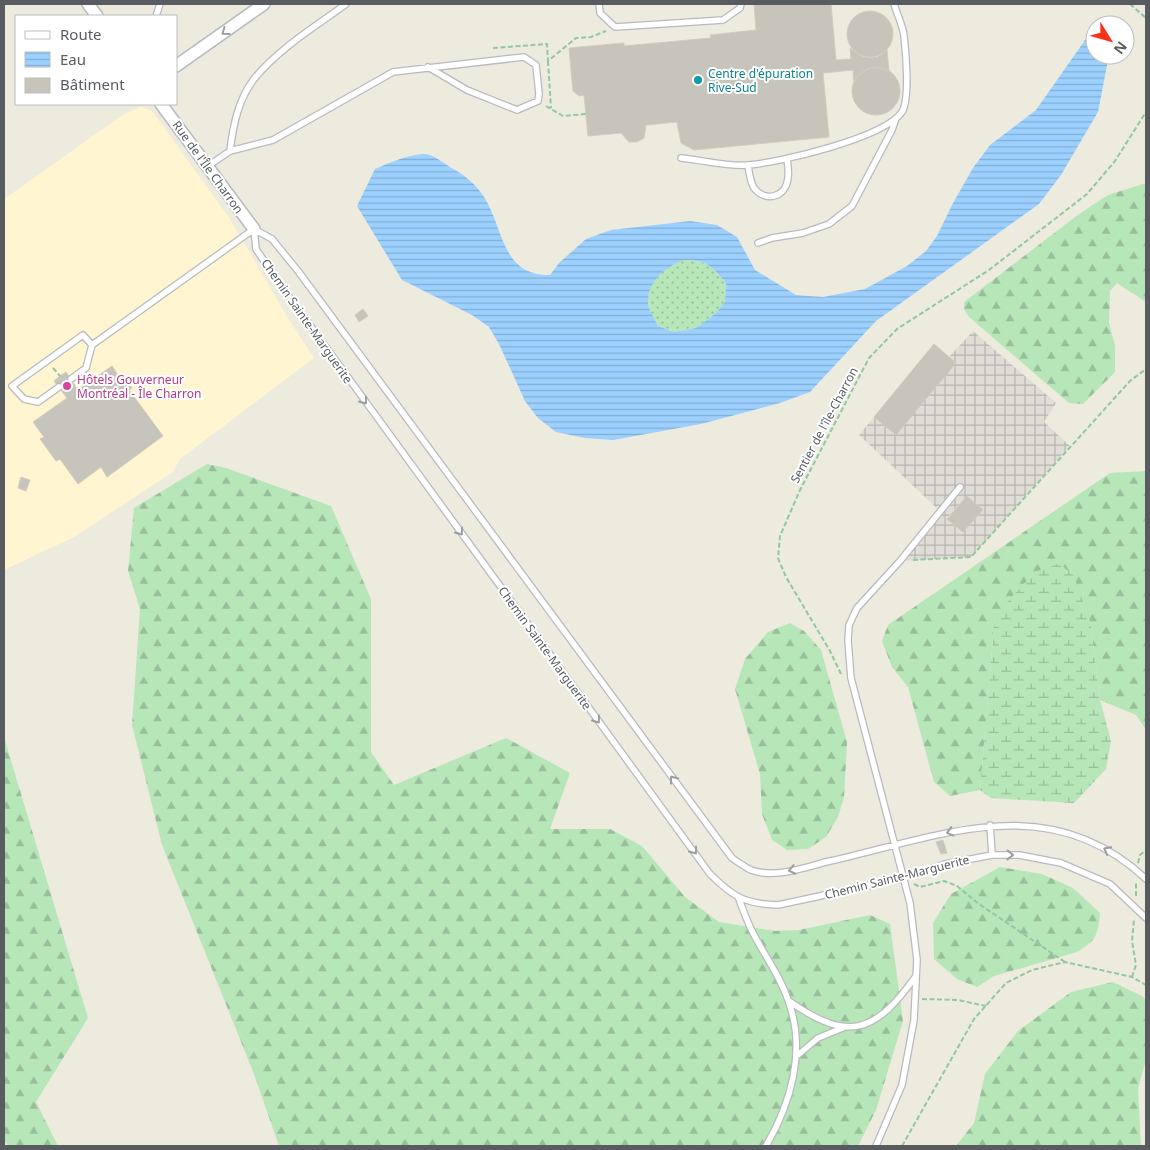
<svg xmlns="http://www.w3.org/2000/svg" width="1150" height="1150" viewBox="0 0 1150 1150" font-family="'Noto Sans',sans-serif">
	<style>
		.commercial { fill: #fff6d1 }
		.industrial { fill: url(#industrial-grid); fill-rule: evenodd }
		.grass { fill: url(#grass-dots) }
		.forest { fill: url(#forest-firs) }
		.wetland { fill: url(#wetland-marsh) }
		.water { fill: url(#water-rules); fill-rule: evenodd }
		.building { fill: #c7c4bb; stroke: #d2ccbc }
		.lines { fill: none; stroke-linecap: round; stroke-linejoin: round }
		.service-casing { stroke: #b7babf; stroke-width: 8 }
		.minor-casing { stroke: #b7babf; stroke-width: 14 }
		.path { stroke: #90c8a2; stroke-width: 2; stroke-dasharray: 5 2.5; stroke-linecap: butt }
		.service { stroke: #fff; stroke-width: 5.5 }
		.minor { stroke: #fff; stroke-width: 11 }
		.oneway { stroke: #9b9da0 }
		.culture-dot { fill: #0f9aa8; stroke: #fff; stroke-width: 2 }
		.hotel-dot { fill: #d1479c; stroke: #fff; stroke-width: 2 }
		.labels { text-anchor: middle; dominant-baseline: central; stroke-width: 4; stroke-linejoin: round; paint-order: stroke }
		.culture-label { font-size: 12px; fill: #0d838f; stroke: #fff; text-anchor: start }
		.street-label { font-size: 12px; fill: #585c61; stroke: #fff }
		.hotel-label { font-size: 12px; fill: #b23c85; stroke: #fff; text-anchor: start }
	</style>
	<defs>
		<pattern id="industrial-grid" width="8" height="8" patternUnits="userSpaceOnUse" patternTransform="scale(1.25)"><rect width="8" height="8" fill="#e0ddd6"/><path d="M0 4h8M4 0v8" fill="none" stroke="#b8b6b1"/></pattern>
		<pattern id="grass-dots" width="8" height="8" patternUnits="userSpaceOnUse" patternTransform="scale(1.25)"><rect width="8" height="8" fill="#b7e7b9"/><path d="M2 2h.1M6 6h.1" fill="none" stroke="#98be9a" stroke-width="1.8" stroke-linecap="round"/></pattern>
		<pattern id="forest-firs" width="22" height="20" patternUnits="userSpaceOnUse" patternTransform="scale(1.25)"><rect width="22" height="20" fill="#b7e7b9"/><path d="M5 1l3.5 6h-7zM16 11l3.5 6h-7z" fill="#98be9a"/></pattern>
		<pattern id="wetland-marsh" width="20" height="14" patternUnits="userSpaceOnUse" patternTransform="scale(1.25)"><rect width="20" height="14" fill="#b7e7b9"/><path d="M1 5h8M5 5V1M11 12h8M15 12V8" fill="none" stroke="#98be9a"/></pattern>
		<pattern id="water-rules" width="6" height="5" patternUnits="userSpaceOnUse" patternTransform="scale(1.25)"><rect width="6" height="5" fill="#9cd1ff"/><path d="M0 2.5h6" fill="none" stroke="#82add2"/></pattern>
	</defs>
	<rect width="100%" height="100%" fill="#edeade"/>
	<path class="commercial" d="M141 107 152 111 230 219 291 323 314 358 180 459 173 472 74 537 4 570V199L124 114Z"/>
	<path class="industrial" d="M973 331 1056 403 1044 422 1070 446 971 557 900 561 940 511 859 435 934 344 949 357ZM967 496 983 510 963 532 947 518Z"/>
	<path class="grass" d="M682 260C706 260 711 265 726 283L725 302 716 313 696 328 674 332 658 326C655 319 649 311 648 304 647 282 664 268 682 260Z"/>
	<path class="forest" d="M1146 183V302L1117 283 1110 291 1109 323 1115 346V372L1083 404 1069 403 969 317 964 309V302L1079 214 1108 195Z
		M207 464 226 468 331 506 371 599V752L394 785 506 738 570 773 550 829H610L642 846 685 897 719 922 775 931 799 930 870 915 890 924 903 1021 876 1110 858 1146H279L254 1074 162 845 132 725 140 609 128 571 134 508Z
		M1146 471V730L1136 715 1100 700 1091 624 995 615 980 790 950 796 934 782 908 687 892 667 882 641 888 625 1110 473Z
		M790 623 804 631 821 650 847 742 844 797 838 817 826 837 808 849 787 850 772 840 762 814 760 774 735 689 745 659 768 632Z
		M4 737 88 1018 36 1102 58 1146H8L4 1140Z
		M1000 867 1042 874 1073 888 1100 913C1098 935 1096 941 1077 952L994 976 977 987 957 979 934 959 933 923 951 894Z
		M1113 982 1142 996 1146 1000V1060L1138 1088 1141 1146H956L974 1123 985 1074 1018 1031 1071 992Z"/>
	<path class="wetland" d="M1059 563 1074 576 1091 624 1100 700 1111 741 1106 769 1074 803 991 798 980 790 995 615 1035 572Z"/>
	<path class="water" d="M1095 30V55H1109L1098 112 1061 175 1039 204 876 321 810 392 780 403 701 424 613 440 585 438 556 432 538 418 525 401 499 344 489 327 472 315 402 280 357 206 375 169C389 163 407 155 423 154 433 154 442 162 450 167 464 175 475 183 484 197 504 228 501 276 550 275L559 263 586 239 611 230 690 221 717 225 737 237 755 270 796 295 823 297 865 289 907 266 926 251 937 236 952 205 973 168 990 145 1036 110 1090 33ZM683 260C706 260 711 265 726 283L725 302 716 313 696 328 674 332 658 326C655 319 649 311 648 304 647 282 664 268 683 260Z"/>
	<path class="building" d="M754 4H831L836 60 851 59 850 48 863 57 871 58 878 57 887 50 889 72 878 68H870L858 76 854 83 853 70 823 73 829 137 694 150 681 143 677 122 646 125 644 138 637 142H629L621 133 588 136 584 95 579 96 573 91 569 48 624 43V46L711 38 710 35 756 30Z
		M847 34a23 23 0 1 1 46 0a23 23 0 1 1-46 0Z
		M852 91a24 24 0 1 1 48 0a24 24 0 1 1-48 0Z
		M363 309 368 316 359 322 355 315Z
		M934 344 956 363 896 435 874 417Z
		M112 366 122 381 125 379 132 388 129 390 163 436 107 477 101 467 78 484 60 459 56 461 40 439 44 437 33 422 67 398 54 381 60 376 66 372 78 390Z
		M21 477 30 480 26 491 18 488Z
		M967 496 983 510 963 532 947 519Z
		M943 840 947 853 941 854 936 842Z"/>
	<g class="lines">
		<g class="service-casing">
			<path id="service" d="M599 4 600 13 615 27 723 20 740 8 741 4
				M156 16 160 4
				M230 151C233 126 238 100 254 79 278 49 315 27 346 4
				M681 158C703 160 728 167 749 165 781 162 884 138 902 112 910 99 906 53 904 36 903 26 897 14 894 4
				M748 165C749 173 750 181 754 188 766 203 786 197 788 178 789 172 788 165 787 159
				M208 166 230 151 273 140 393 72 524 57 536 65 539 94 538 101 517 110 467 90 428 67
				M254 229 256 249 277 280 710 874C733 897 745 904 778 905L904 878 945 864 992 855H1019L1061 863 1110 884 1146 918
				M254 229 272 239 298 271 732 858C738 862 745 867 751 870 776 879 805 867 830 861 942 836 1048 788 1146 879
				M758 243 772 238 803 233 829 224 852 206 892 130 896 118
				M71 379 86 368 92 345 254 229
				M59 387 38 402 24 399 12 386 83 335 92 345
				M990 825 992 855
				M739 899C743 910 747 921 752 931 764 955 781 977 789 1003 806 1051 791 1103 766 1146
				M789 1001C849 1043 875 1033 916 976
				M798 1055 818 1038 845 1027
				M876 1146 902 1085 914 1020 917 960 910 903 851 678 848 640 849 625 857 608 900 561 960 487"/>
		</g>
		<g class="minor-casing">
			<path id="minor" d="M88 4 97 16
				M176 66 264 4
				M161 104 254 229"/>
		</g>
		<path class="path" d="M1130 4 1146 18
			M493 48 547 44 548 61 576 38 591 37 606 31
			M548 61 551 108
			M546 106 563 116 586 114
			M53 368 60 376
			M913 560 971 557 1130 381 1146 369
			M841 674 830 651 786 577 778 558 780 536 800 490 869 358 897 329 989 270 1087 194 1115 161 1146 112
			M1138 863 1140 855 1146 850
			M914 884 920 887 944 881 957 886 979 904 1065 962
			M1136 896V883
			M1132 977 1136 965 1132 941 1134 920
			M922 999 958 1000 986 1006
			M902 1146 974 1019 1006 983 1032 970 1065 962 1132 977 1146 985"/>
		<use href="#service" class="service"/>
		<use href="#minor" class="minor"/>
	</g>
	<defs><path id="oneway-chevron" d="M-2-3.5L2.5 0L-2 3.5" fill="none" stroke-width="1.6" stroke-linecap="round" stroke-linejoin="round" transform="scale(1.25)"/></defs>
	<g class="oneway">
		<use href="#oneway-chevron" transform="translate(225 32) rotate(144)"/>
		<use href="#oneway-chevron" transform="translate(364 401) rotate(54)"/>
		<use href="#oneway-chevron" transform="translate(460 532) rotate(54)"/>
		<use href="#oneway-chevron" transform="translate(597 720) rotate(54)"/>
		<use href="#oneway-chevron" transform="translate(673 779) rotate(-126)"/>
		<use href="#oneway-chevron" transform="translate(950 832) rotate(165)"/>
		<use href="#oneway-chevron" transform="translate(1107 850) rotate(-153)"/>
		<use href="#oneway-chevron" transform="translate(694 851) rotate(54)"/>
		<use href="#oneway-chevron" transform="translate(1010 855) rotate(1)"/>
		<use href="#oneway-chevron" transform="translate(792 870) rotate(168)"/>
	</g>
	<circle class="culture-dot" cx="698" cy="80" r="5"/>
	<circle class="hotel-dot" cx="67" cy="386" r="5"/>
	<g class="labels">
		<g class="culture-label">
			<text x="708" y="73">Centre d'épuration<tspan x="708" dy="14">Rive-Sud</tspan></text>
		</g>
		<g class="street-label">
			<text transform="translate(208 167) rotate(54)">Rue de l'Île Charron</text>
			<text transform="translate(307 321) rotate(55)">Chemin Sainte-Marguerite</text>
			<text transform="translate(824 425) rotate(-62)">Sentier de l'île-Charron</text>
			<text transform="translate(545 648) rotate(54)">Chemin Sainte-Marguerite</text>
			<text transform="translate(897 877) rotate(-14)">Chemin Sainte-Marguerite</text>
		</g>
		<g class="hotel-label">
			<text x="77" y="379">Hôtels Gouverneur<tspan x="77" dy="14">Montréal - Île Charron</tspan></text>
		</g>
	</g>
	<rect width="1150" height="1150" fill="none" stroke="#585c61" stroke-width="10"/>
	<rect x="15" y="15" width="162" height="90" fill="#ffffff" stroke="#bcbec0"/>
	<rect x="25" y="31" width="25" height="8" fill="#ffffff" stroke="#bcbec0"/>
	<text x="60" y="40" font-size="15" fill="#585c61">Route</text>
	<rect x="25" y="52" width="25" height="15" fill="url(#water-rules)" stroke="#bcbec0"/>
	<text x="60" y="65" font-size="15" fill="#585c61">Eau</text>
	<rect x="25" y="78" width="25" height="15" fill="#c7c4bb" stroke="#bcbec0"/>
	<text x="60" y="90" font-size="15" fill="#585c61">Bâtiment</text>
	<g transform="translate(1110 40) rotate(127)"><circle r="24" fill="#ffffff" stroke="#bcbec0"/>
	<path d="M0-4L9 19L0 12L-9 19Z" fill="#f83118"/>
	<text y="-8" font-size="14" font-weight="bold" text-anchor="middle" fill="#585c61">N</text>
	</g>
</svg>
